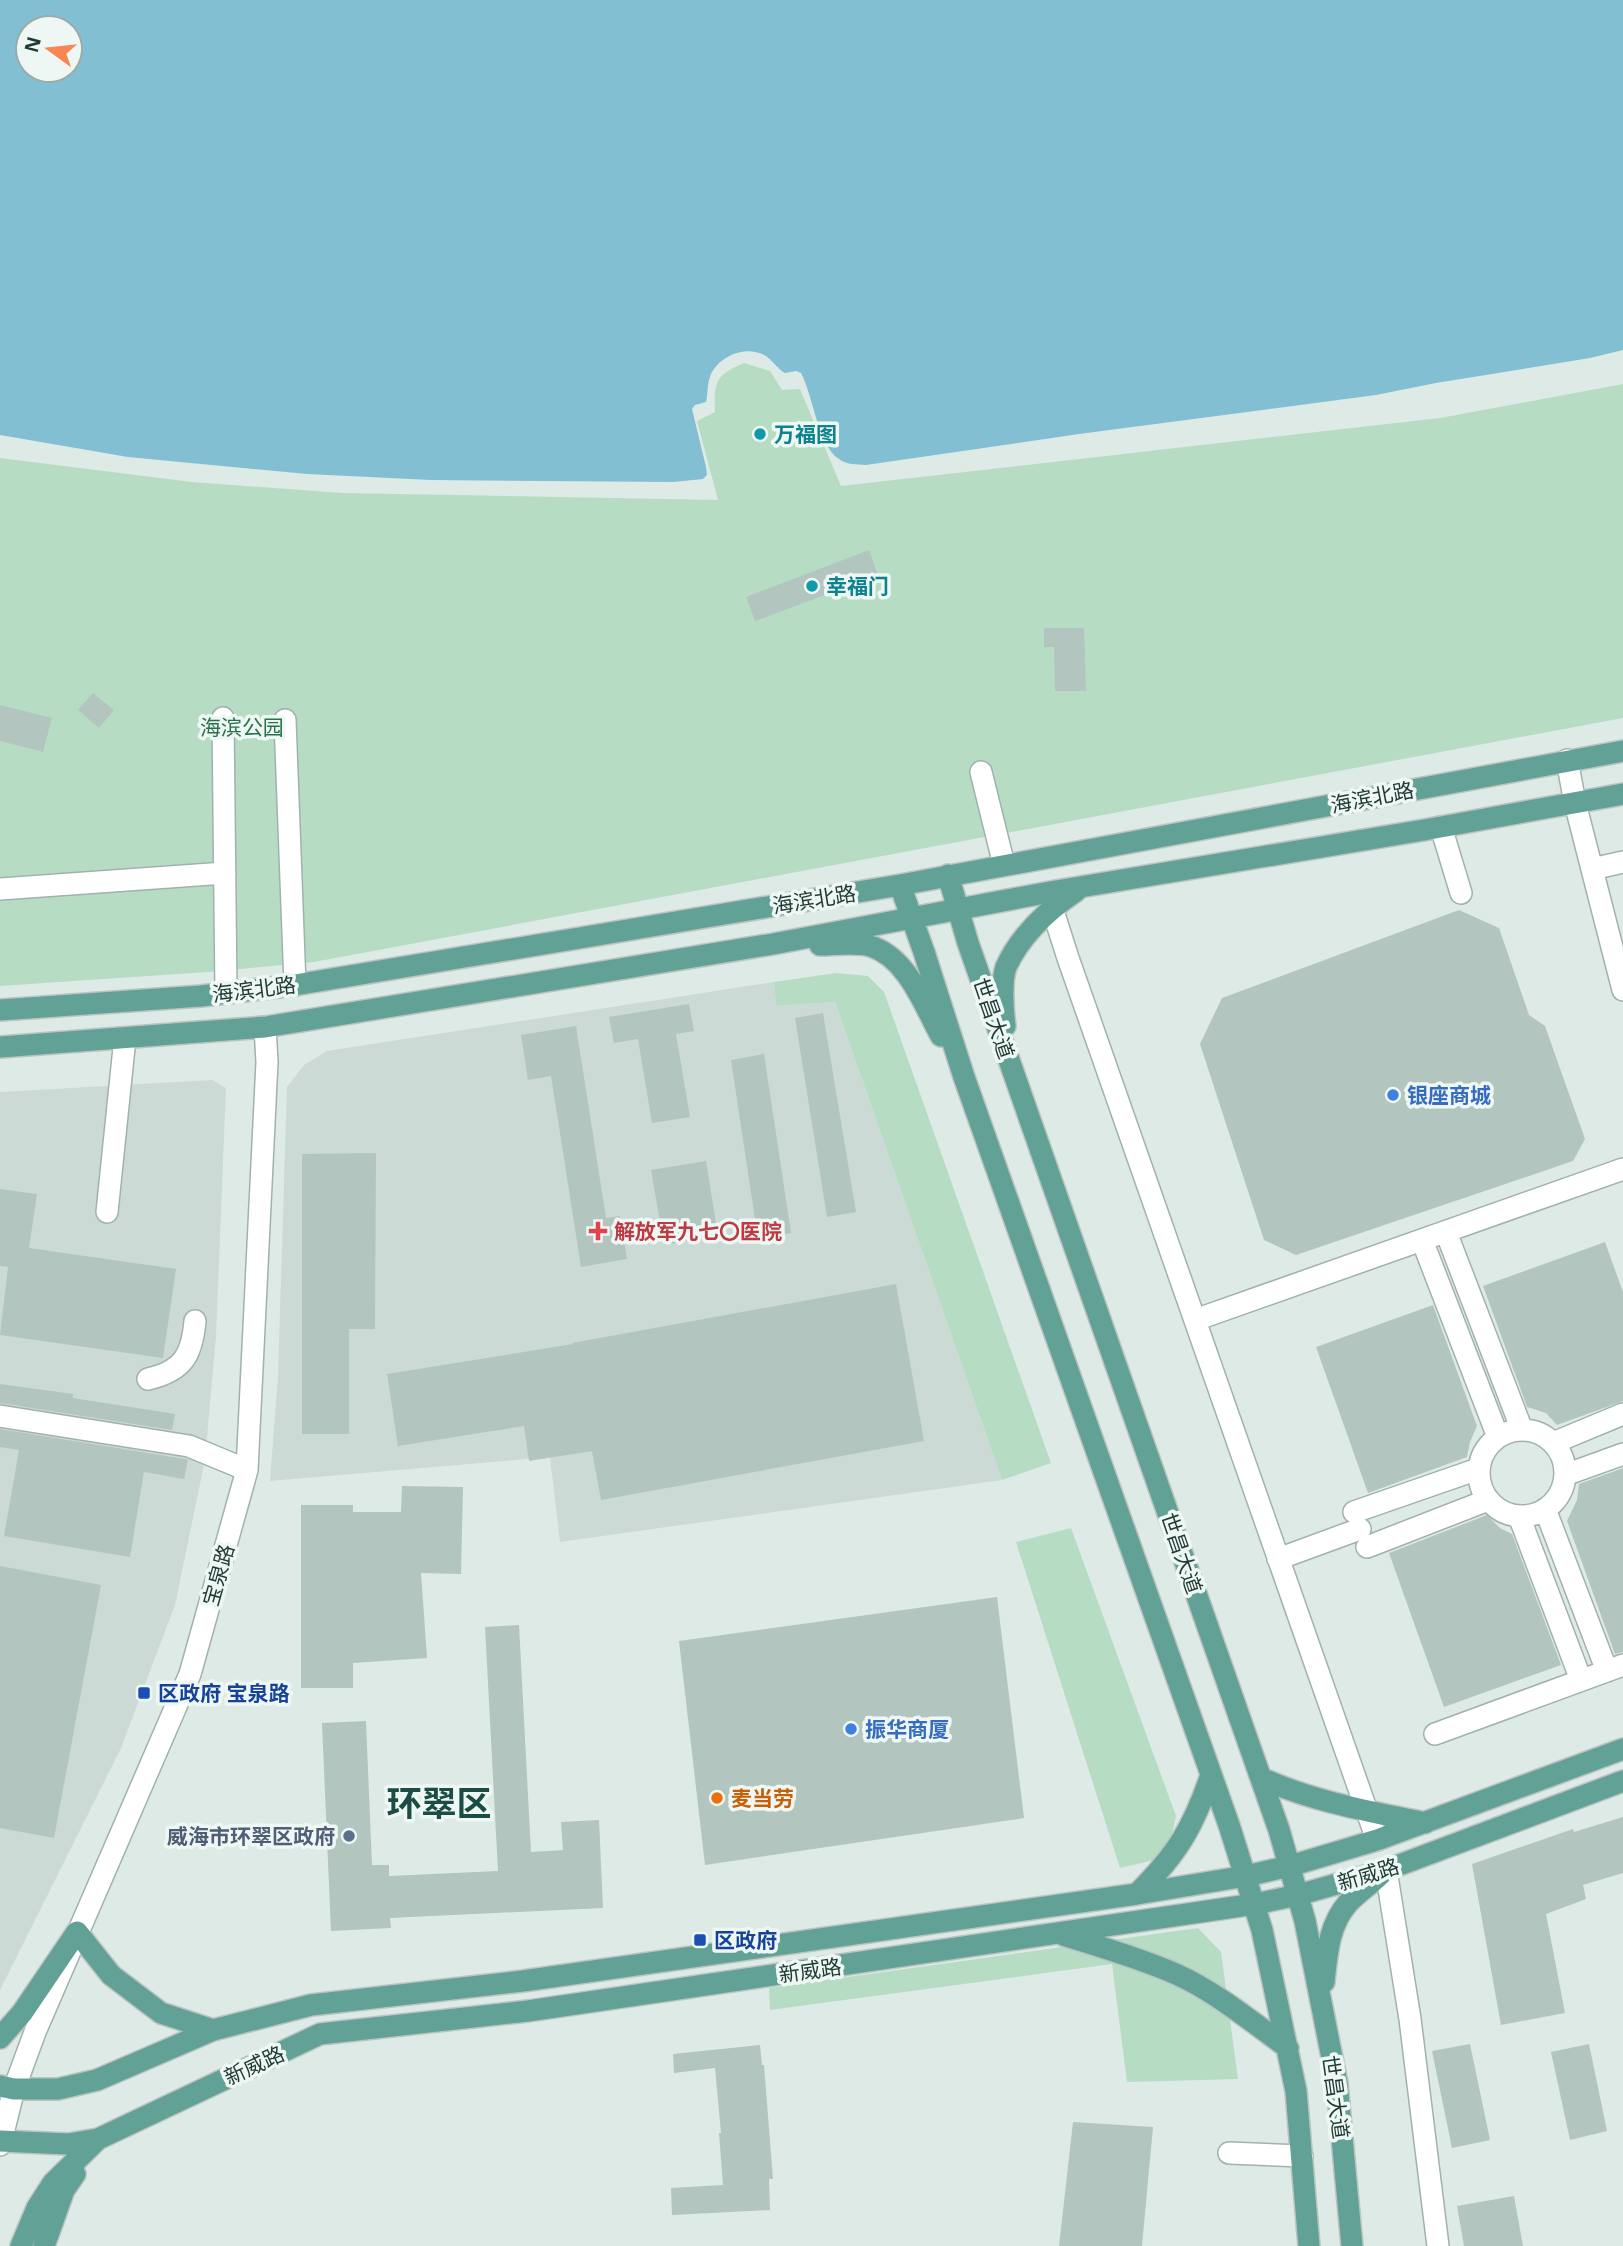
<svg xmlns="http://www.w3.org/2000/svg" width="1623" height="2246" viewBox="0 0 1623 2246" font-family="'Noto Sans','Noto Sans SC',sans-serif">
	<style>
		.built { fill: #ccdad5 }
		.green { fill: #b6ddc4 }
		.water { fill: #83bfd2; fill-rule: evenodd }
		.building { fill: #b3c5bf }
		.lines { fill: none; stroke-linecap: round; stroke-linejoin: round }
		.minor-casing { stroke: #a1b2ad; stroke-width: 24 }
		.major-casing { stroke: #bcc4c2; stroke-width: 24 }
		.minor { stroke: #fff; stroke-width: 21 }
		.major { stroke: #61a196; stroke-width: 21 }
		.culture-dot { fill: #0f9aa8; stroke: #eef7f3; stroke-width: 2.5 }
		.shop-dot { fill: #3f7fe0; stroke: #eef7f3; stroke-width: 2.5 }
		.health-dot { fill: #e0444e; stroke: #eef7f3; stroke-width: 2.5 }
		.transit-dot { fill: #1a4fb4; stroke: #eef7f3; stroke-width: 2.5 }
		.food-dot { fill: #e8710a; stroke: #eef7f3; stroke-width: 2.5 }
		.service-dot { fill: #5c6f8a; stroke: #eef7f3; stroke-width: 2.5 }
		.labels { text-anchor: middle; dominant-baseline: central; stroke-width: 7; stroke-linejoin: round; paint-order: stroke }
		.culture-label { font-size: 21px; font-weight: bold; fill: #0d838f; stroke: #eef7f3; text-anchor: start }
		.park-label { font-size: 21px; fill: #28724b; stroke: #eef7f3 }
		.street-label { font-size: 21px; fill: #1f3a35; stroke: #eef7f3 }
		.shop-label { font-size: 21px; font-weight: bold; fill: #366cbe; stroke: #eef7f3; text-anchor: start }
		.health-label { font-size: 21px; font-weight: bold; fill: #be3a42; stroke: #eef7f3; text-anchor: start }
		.transit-label { font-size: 21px; font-weight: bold; fill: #164399; stroke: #eef7f3; text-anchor: start }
		.food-label { font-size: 21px; font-weight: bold; fill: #c56008; stroke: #eef7f3; text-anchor: start }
		.service-label { font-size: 21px; font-weight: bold; fill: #4e5e75; stroke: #eef7f3; text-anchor: end }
		.town-label { font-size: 35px; font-weight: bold; fill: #1b4d45; stroke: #eef7f3 }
	</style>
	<rect width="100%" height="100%" fill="#deeae6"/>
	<path class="built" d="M774 982 776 1006 835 1002 1002 1480 560 1542 550 1457 270 1481 278 1375 287 1087 304 1065 327 1051Z
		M212 1080 226 1088 216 1336 205 1460 175 1605 121 1748 0 1990V1092Z"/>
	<path class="green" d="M744 363 770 371 782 390 800 389 841 486 1440 418 1623 384V718L314 962 208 972 0 986V458L192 482 343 493 718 500 697 421 715 412C714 382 715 375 744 363Z
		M836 973 868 976 884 992 1051 1463 1002 1480 835 1002 776 1006 774 982Z
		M1071 1528 1176 1816 1167 1857 1120 1868 1016 1542Z
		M1198 1928 1221 1952 1238 2079 1127 2082 1112 1964 770 2010 769 1988Z"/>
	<path class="water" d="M0 0H1623V350L1590 358 1436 383 1376 395 1079 434 866 465C857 464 846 465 839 459 818 446 813 395 801 373L796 371 785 373C777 369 772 359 764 355 745 345 720 356 711 374 707 383 708 393 706 402L695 405 692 409 706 467 707 475 703 479 673 482 431 480 307 474 128 457 0 435ZM28 28H70V70H28Z"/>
	<path class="building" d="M869 550 878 575 755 621 746 597Z
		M1044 628H1084L1086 691H1055L1054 647H1044Z
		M93 693 114 710 99 728 78 710Z
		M0 705 52 718 43 752 0 741Z
		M1459 910 1499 928 1529 1015 1545 1026 1585 1139 1573 1161 1296 1255 1264 1240 1200 1044 1222 998Z
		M689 1004 694 1031 676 1034 690 1117 652 1123 638 1039 614 1043 609 1017Z
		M823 1013 856 1212 827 1217 795 1018Z
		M576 1026 606 1218 620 1216 627 1259 581 1267 551 1076 528 1080 521 1035Z
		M764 1054 791 1233 758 1239 731 1060Z
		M376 1153 375 1329H349V1434H302V1154Z
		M706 1161 718 1236 664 1245 651 1170Z
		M0 1189 37 1194 29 1248 176 1269 163 1358 0 1335 8 1267 0 1266Z
		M1605 1242 1623 1292V1401L1557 1425 1546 1413 1527 1407 1483 1286Z
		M896 1284 924 1441 601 1500 592 1451 529 1461 524 1426 398 1446 387 1374 573 1344 572 1343Z
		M1433 1305 1477 1426 1470 1442 1467 1457 1368 1493 1316 1347Z
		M0 1384 73 1394V1398L175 1414 172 1430 0 1403Z
		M0 1429 185 1459 188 1460 184 1479 144 1472 130 1557 4 1536 19 1450 0 1447Z
		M1623 1468V1652L1615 1654 1567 1521 1577 1500 1579 1484Z
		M402 1486 463 1487 461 1574 421 1573 427 1658 353 1663V1688H301V1505H353V1512H401Z
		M1487 1515 1500 1528 1512 1534 1561 1665 1444 1707 1389 1553Z
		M0 1566 101 1585 54 1838 0 1828Z
		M997 1597 1024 1818 705 1865 679 1641Z
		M519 1625 531 1852 563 1850 561 1822 599 1820 603 1908 390 1918 391 1928 331 1931 322 1723 366 1721 372 1865H389V1876L498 1871 485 1627Z
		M1623 1817V1873L1583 1885 1586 1899 1546 1914 1565 2013 1501 2025 1472 1864 1573 1829 1574 1832Z
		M1470 2044 1490 2140 1452 2148 1432 2051Z
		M1589 2044 1607 2131 1570 2140 1551 2052Z
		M760 2045 762 2065H764L773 2179H769L770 2210 672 2215 671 2188 723 2185 719 2133H721L715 2068 674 2073 673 2054Z
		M1073 2122 1153 2127 1142 2246H1059Z
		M1514 2196 1523 2246H1464L1457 2206Z"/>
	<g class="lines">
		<g class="minor-casing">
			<path id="minor" d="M223 718 226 993
				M285 720 295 985
				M1567 760 1575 803 1623 990
				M981 772 1004 865
				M1441 827 1461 893
				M1592 869 1623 862
				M0 889 225 873
				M1050 893 1052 908 1068 958 1377 1840
				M107 1212 125 1038
				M1446 1232 1522 1430
				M1422 1240 1498 1437
				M1195 1320 1623 1169
				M148 1379C183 1371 192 1355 195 1321
				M0 1416 189 1446 247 1470
				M1479 1473a43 43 0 1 1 86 0a43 43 0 1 1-86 0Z
				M1553 1443 1623 1414
				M1565 1475 1623 1454
				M1545 1509 1607 1671
				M1354 1512 1478 1469
				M1519 1516 1581 1680
				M1367 1547 1488 1500
				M1278 1559 1360 1529
				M1435 1734 1623 1665
				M1386 1870 1410 2019 1438 2246
				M0 2145 14 2089 35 2032 190 1674 247 1470 267 1062 265 1027
				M1229 2153 1302 2156"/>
		</g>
		<g class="major-casing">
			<path id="major" d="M948 875 968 943 1279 1830 1305 1921 1337 2083 1352 2246
				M900 885 924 952 964 1077 1229 1825 1262 1930 1296 2091 1309 2246
				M820 945C835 945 856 942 870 946 907 957 924 1005 941 1036
				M0 1010 201 996 295 985 900 885 1623 751
				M1005 1026C1003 1011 1001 981 1006 967 1020 936 1048 910 1076 891
				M0 1047 265 1027 773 944 1050 892 1424 830 1623 794
				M1261 1778C1314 1802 1369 1811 1425 1823
				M1137 1894C1177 1854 1193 1828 1211 1775
				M1063 1935C1101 1947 1140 1958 1176 1974 1216 1992 1252 2022 1288 2048
				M1324 1982C1327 1955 1328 1926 1348 1903 1357 1893 1371 1884 1381 1874
				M0 2038 22 2013 77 1932 111 1975 161 2013 213 2030
				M0 2086 14 2089H58L97 2080 213 2030 311 2005 523 1981 1137 1894 1246 1876 1290 1866 1377 1840 1623 1749
				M0 2141 68 2144 98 2139 320 2034 528 2011 1255 1904 1298 1895 1386 1870 1623 1781
				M21 2246 37 2208 53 2183 98 2139
				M44 2246 64 2190 75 2174"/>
		</g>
		<use href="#minor" class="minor"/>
		<use href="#major" class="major"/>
	</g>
	<g class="culture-dot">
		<circle cx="760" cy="434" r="7"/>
		<circle cx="812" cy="586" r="7"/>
	</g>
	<g class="shop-dot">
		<circle cx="1393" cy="1095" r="7"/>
		<circle cx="851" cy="1729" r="7"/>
	</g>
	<path class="health-dot" d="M594.5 1220.5h7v7h7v7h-7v7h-7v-7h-7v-7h7z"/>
	<g class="transit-dot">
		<rect x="137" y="1686" width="14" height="14" rx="3.5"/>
		<rect x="693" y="1933" width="14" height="14" rx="3.5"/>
	</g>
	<circle class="food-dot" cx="717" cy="1798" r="7"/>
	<circle class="service-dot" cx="349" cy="1836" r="7"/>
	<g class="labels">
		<g class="culture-label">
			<text x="774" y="434">万福图</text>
			<text x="826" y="586">幸福门</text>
		</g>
		<g class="park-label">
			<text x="242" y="727">海滨公园</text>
		</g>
		<g class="street-label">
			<text transform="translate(1372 797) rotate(-11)">海滨北路</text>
			<text transform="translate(814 899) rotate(-9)">海滨北路</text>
			<text transform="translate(254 989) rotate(-7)">海滨北路</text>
			<text transform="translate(994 1018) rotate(71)">世昌大道</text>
			<text transform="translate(1182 1553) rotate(71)">世昌大道</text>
			<text transform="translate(218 1575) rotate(-74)">宝泉路</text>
			<text transform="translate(1368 1874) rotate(-17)">新威路</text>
			<text transform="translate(810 1970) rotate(-8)">新威路</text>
			<text transform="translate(254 2065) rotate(-25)">新威路</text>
			<text transform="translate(1336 2097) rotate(82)">世昌大道</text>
		</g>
		<g class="shop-label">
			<text x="1407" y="1095">银座商城</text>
			<text x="865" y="1729">振华商厦</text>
		</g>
		<g class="health-label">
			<text x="614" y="1231">解放军九七〇医院</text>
		</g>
		<g class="transit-label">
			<text x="158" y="1693">区政府 宝泉路</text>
			<text x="714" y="1940">区政府</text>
		</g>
		<g class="food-label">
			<text x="731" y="1798">麦当劳</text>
		</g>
		<g class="service-label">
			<text x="335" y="1836">威海市环翠区政府</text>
		</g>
		<g class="town-label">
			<text x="439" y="1802">环翠区</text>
		</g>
	</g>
	<g transform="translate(49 49) rotate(285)"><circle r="33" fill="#eef7f3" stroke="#9baba7" stroke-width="2"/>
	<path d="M0-5L12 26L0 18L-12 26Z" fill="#f68750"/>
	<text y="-10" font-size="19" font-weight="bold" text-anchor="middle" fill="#1f3a35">N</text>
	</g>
</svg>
